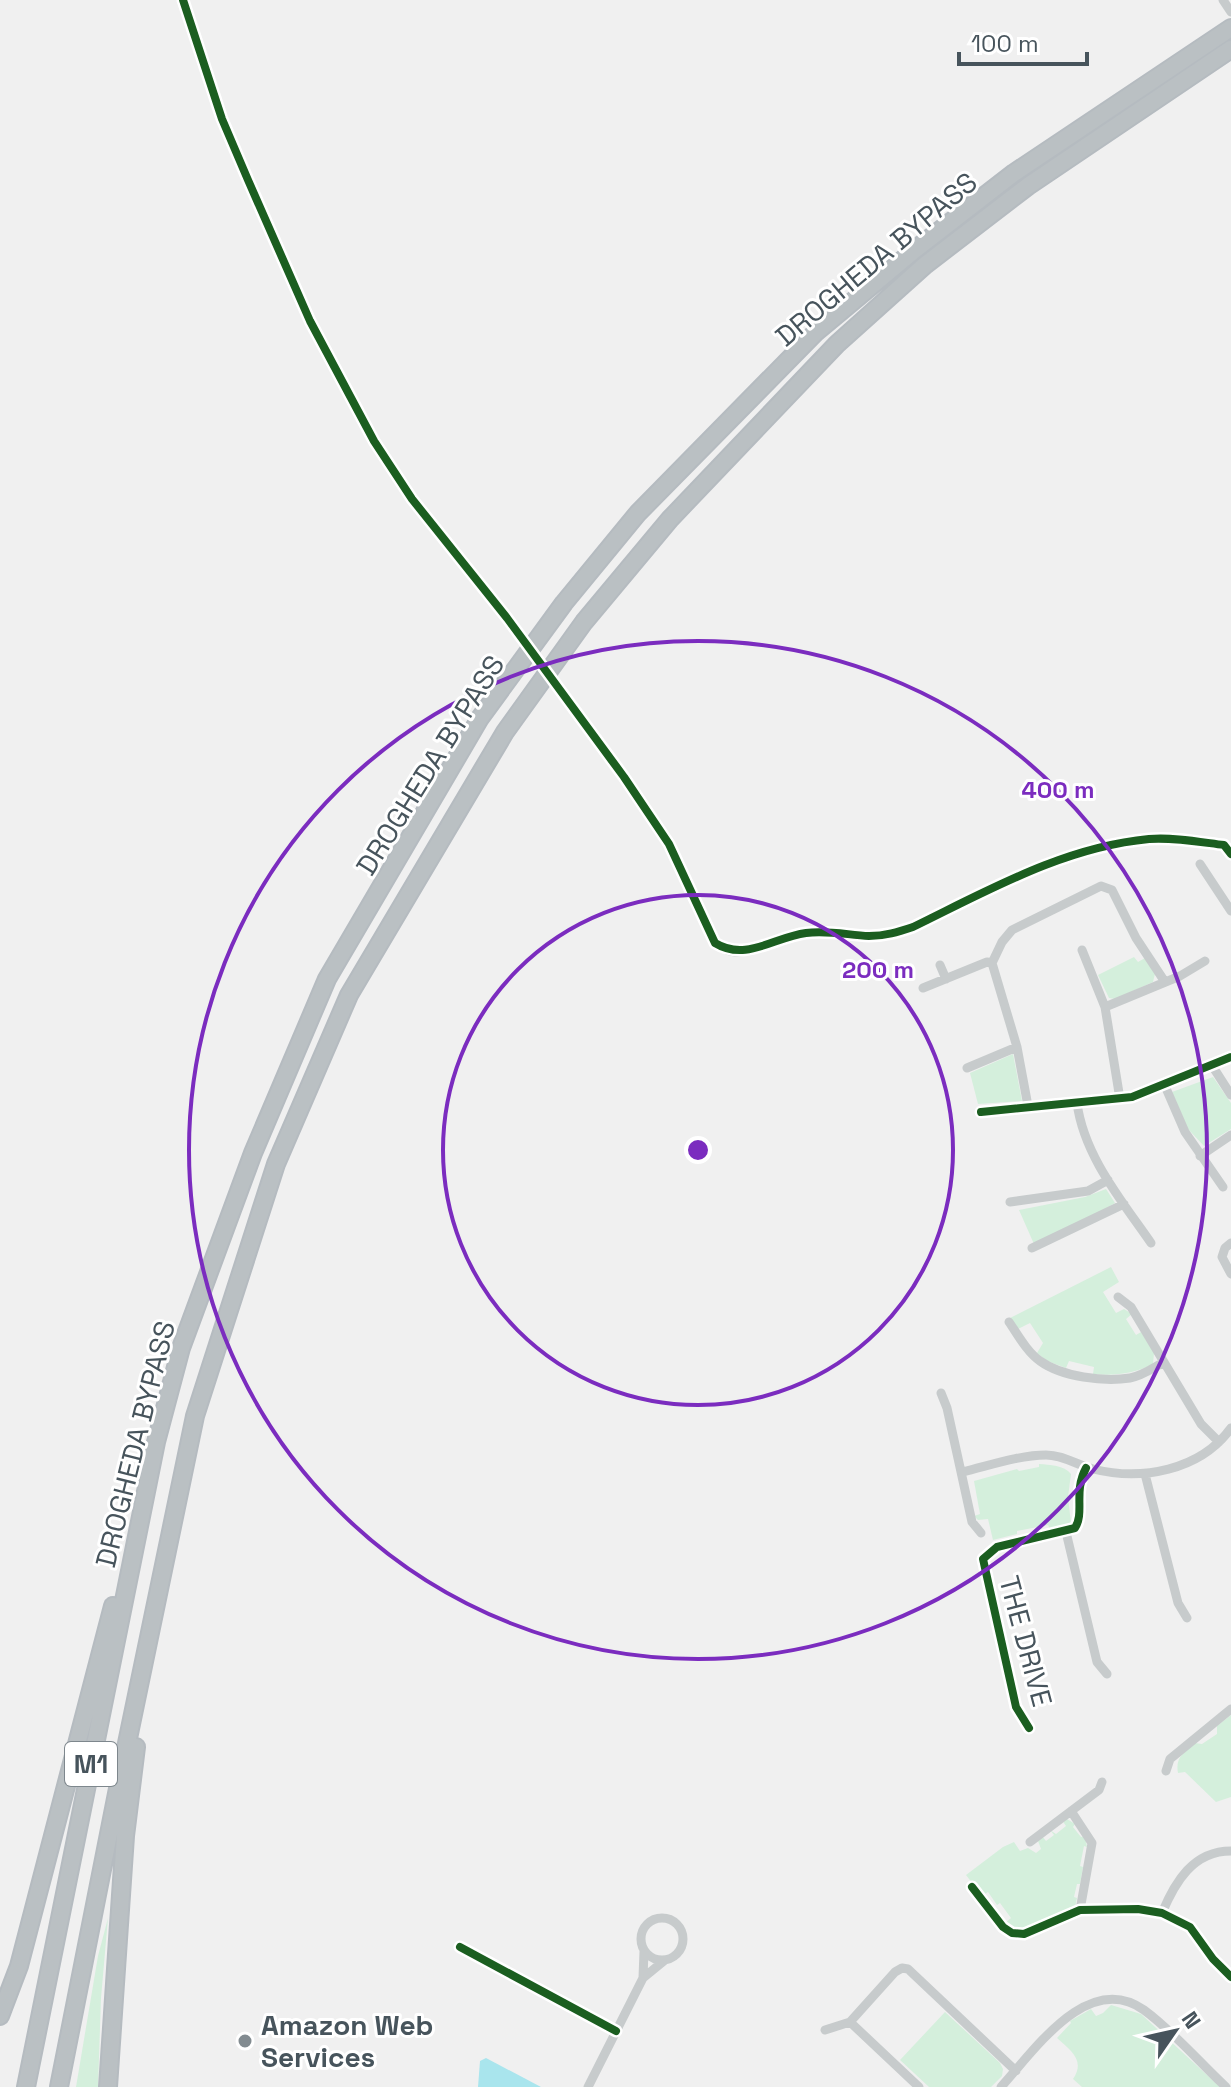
<svg xmlns="http://www.w3.org/2000/svg" width="1231" height="2087" viewBox="0 0 1231 2087" font-family="'Space Grotesk',sans-serif">
	<style>
		.green { fill: #d4efdc }
		.water { fill: #a9e5ed }
		.lines { fill: none; stroke-linecap: round; stroke-linejoin: round }
		.highway-casing { stroke: #b5bbc0; stroke-width: 20 }
		.street { stroke: #c7cbcc; stroke-width: 9 }
		.highway { stroke: #bac0c3; stroke-width: 16 }
		.street-bridge { stroke: #c7cbcc; stroke-width: 9 }
		.cycleway-casing { stroke: #fff; stroke-width: 13 }
		.cycleway { stroke: #1b5e20; stroke-width: 8 }
		.ring { fill: none; stroke: #7b2cbf; stroke-width: 4 }
		.poi-dot { fill: #828b90; stroke: #fff; stroke-width: 3 }
		.labels { text-anchor: middle; dominant-baseline: central; stroke-width: 6; stroke-linejoin: round; paint-order: stroke }
		.shield { fill: #fff; stroke: #7e878d; stroke-width: 2 }
		.shield-label { font-size: 26px; font-weight: bold; fill: #47545c }
		.street-label { font-size: 28px; fill: #47545c; stroke: #fff }
		.poi-label { font-size: 28px; font-weight: bold; fill: #47545c; stroke: #fff; text-anchor: start }
		.centre { fill: #7b2cbf; stroke: #fff; stroke-width: 4 }
		.ring-label { font-size: 24px; text-anchor: middle; font-weight: bold; fill: #7b2cbf; stroke: #fff; stroke-width: 6; stroke-linejoin: round; paint-order: stroke }
	</style>
	<rect width="100%" height="100%" fill="#f0f0f0"/>
	<path class="green" d="M1134 957 1138 962 1145 958 1155 974 1153 982 1115 999 1109 998 1098 975Z
		M1013 1054 1022 1101 978 1104 970 1073Z
		M1213 1077 1231 1103V1129L1204 1146 1188 1129 1172 1092Z
		M1106 1189 1115 1203 1088 1219 1034 1244 1019 1210 1085 1197Z
		M1111 1267 1119 1282 1103 1292 1116 1313 1124 1309 1132 1314 1126 1319 1136 1335 1141 1332 1154 1353 1153 1364C1133 1374 1115 1376 1093 1374L1094 1367 1069 1361 1066 1368 1047 1361 1037 1353 1043 1343 1030 1323 1018 1329 1010 1318Z
		M1039 1464C1050 1465 1064 1465 1071 1474L1068 1497 1071 1523 1050 1529 1048 1525 1017 1531V1534L993 1540 988 1519 978 1520 974 1516 980 1514 974 1481 1017 1469 1019 1471 1039 1467Z
		M1231 1715V1797L1216 1802 1185 1772 1178 1773C1175 1757 1184 1753 1195 1743L1202 1744 1217 1734V1726Z
		M1067 1819 1075 1824 1073 1827 1081 1837 1085 1836 1087 1847 1084 1846 1080 1866 1083 1867 1080 1884H1077L1074 1897 1077 1898 1075 1907C1057 1918 1023 1940 1004 1924L1011 1918 1000 1903 997 1905 988 1892 982 1896 966 1875 1003 1847 1014 1842 1020 1851 1028 1848 1036 1853 1041 1849 1038 1841 1042 1836 1046 1841 1054 1835 1050 1830 1056 1834 1066 1826 1062 1820Z
		M108 1918 101 1998 98 2087H76L98 1956Z
		M1111 2005 1141 2014 1220 2087H1082L1073 2079C1086 2060 1070 2050 1057 2038L1071 2023 1070 2021 1091 2009 1096 2016 1103 2013Z
		M945 2012 1000 2063 1003 2069 1002 2076 991 2087H929L900 2060Z"/>
	<path class="water" d="M486 2058 541 2087H478L480 2061Z"/>
	<g class="lines">
		<g class="highway-casing">
			<path id="highway" d="M0 2016 19 1966 113 1606
				M26 2087 156 1442 181 1348 253 1153 327 979 480 718 564 603 638 513 816 332 912 252 1014 173 1231 28
				M59 2087 126 1748 195 1416 276 1164 349 995 505 732 584 622 670 519 837 344 925 265 1028 186 1231 49
				M108 2087 125 1836 136 1747"/>
		</g>
		<path class="street" d="M183 0 222 119 310 321 386 462 412 499 507 618
			M1223 0 1231 12
			M571 703 669 844 710 935C716 944 724 951 735 952 754 953 771 941 789 936 816 928 842 935 870 936 885 936 898 932 913 927 989 890 1064 847 1149 839 1173 837 1200 842 1224 845L1231 854
			M1200 864 1231 911
			M1082 950 1105 1007 1120 1099
			M992 963 1017 1047 1028 1106
			M940 965 946 979
			M923 988 987 962 992 963 1002 942 1012 930 1101 886 1112 890 1136 938 1165 982
			M1105 1007 1180 976 1205 961
			M1213 1067 1231 1095
			M967 1068 1017 1047
			M1165 1086 1185 1132 1223 1187
			M1077 1103C1084 1156 1122 1201 1151 1243
			M981 1112 1132 1097 1231 1057
			M1200 1156 1231 1135
			M1010 1202 1088 1191 1108 1180
			M1231 1243 1225 1248 1222 1257 1231 1274
			M1032 1248 1124 1204
			M1118 1297 1131 1307 1201 1424 1219 1442
			M1009 1322C1018 1335 1027 1352 1040 1361 1062 1377 1104 1382 1130 1378 1142 1376 1153 1368 1164 1362
			M941 1393 947 1408 972 1522 981 1533
			M962 1472C988 1466 1019 1455 1046 1455 1063 1455 1077 1465 1093 1469 1141 1481 1200 1471 1231 1428
			M1145 1474 1178 1603 1187 1618
			M1066 1532 1097 1662 1107 1674
			M1029 1728 1016 1707 983 1559 997 1547 1075 1528C1085 1512 1073 1492 1086 1468
			M1166 1771 1170 1759 1231 1709
			M1071 1811 1092 1843 1080 1910
			M1030 1842 1099 1790 1102 1782
			M972 1887 1003 1927 1012 1933 1024 1934 1080 1910 1138 1909 1162 1913 1190 1927 1213 1959 1231 1977
			M1162 1913C1175 1882 1193 1851 1231 1851
			M641 1939a21 21 0 1 1 42 0a21 21 0 1 1-42 0Z
			M460 1947 616 2031
			M644 1951 643 1978 665 1960
			M850 2022 919 2087
			M825 2030 850 2022 895 1972 902 1968 908 1969 1016 2071
			M588 2087 643 1978
			M1001 2087C1034 2051 1088 1970 1144 2010 1174 2032 1199 2062 1226 2087"/>
		<use href="#highway" class="highway"/>
		<path class="street-bridge" d="M507 618 571 703"/>
		<g class="cycleway-casing">
			<path id="cycleway" d="M183 0 222 119 248 180 310 321 374 441 412 499 507 618 624 777 669 844 715 943C746 962 774 937 806 933 827 930 848 935 869 936 885 936 898 932 913 927 989 890 1064 847 1149 839 1173 837 1200 842 1224 845L1231 854
				M981 1112 1132 1097 1231 1057
				M1029 1728 1016 1707 983 1559 997 1547 1075 1528C1085 1512 1073 1492 1086 1468
				M972 1887 1003 1927 1012 1933 1024 1934 1080 1910 1138 1909 1162 1913 1190 1927 1213 1959 1231 1977
				M460 1947 616 2031"/>
		</g>
		<use href="#cycleway" class="cycleway"/>
	</g>
	<g class="ring">
		<circle cx="698" cy="1150" r="255"/>
		<circle cx="698" cy="1150" r="509"/>
	</g>
	<circle class="poi-dot" cx="245" cy="2041" r="8"/>
	<g class="labels">
		<rect class="shield" x="65" y="1742" width="52" height="44" rx="6"/>
		<g class="shield-label">
			<text x="91" y="1764">M1</text>
		</g>
		<g class="street-label">
			<text transform="translate(876 259) rotate(-40)">DROGHEDA BYPASS</text>
			<text transform="translate(430 765) rotate(-58)">DROGHEDA BYPASS</text>
			<text transform="translate(135 1444) rotate(-76)">DROGHEDA BYPASS</text>
			<text transform="translate(1026 1641) rotate(75)">THE DRIVE</text>
		</g>
		<g class="poi-label">
			<text x="261" y="2025">Amazon Web<tspan x="261" dy="32">Services</tspan></text>
		</g>
	</g>
	<circle cx="698" cy="1150" r="12" class="centre"/>
	<g class="ring-label">
		<text x="1058" y="798">400 m</text>
		<text x="878" y="978">200 m</text>
	</g>
	<g transform="translate(1175 2031) rotate(56)" stroke="#ffffff" stroke-width="6" paint-order="stroke">
	<path d="M0-6L14 30L0 20L-14 30Z" fill="#47545c"/>
	<text y="-12" font-size="22" font-weight="bold" text-anchor="middle" fill="#47545c">N</text>
	</g>
	<path d="M959 52v12h128v-12" fill="none" stroke="#47545c" stroke-width="4"/>
	<text x="971" y="52" font-size="24" fill="#47545c" stroke="#ffffff" stroke-width="6" paint-order="stroke">100 m</text>
</svg>
